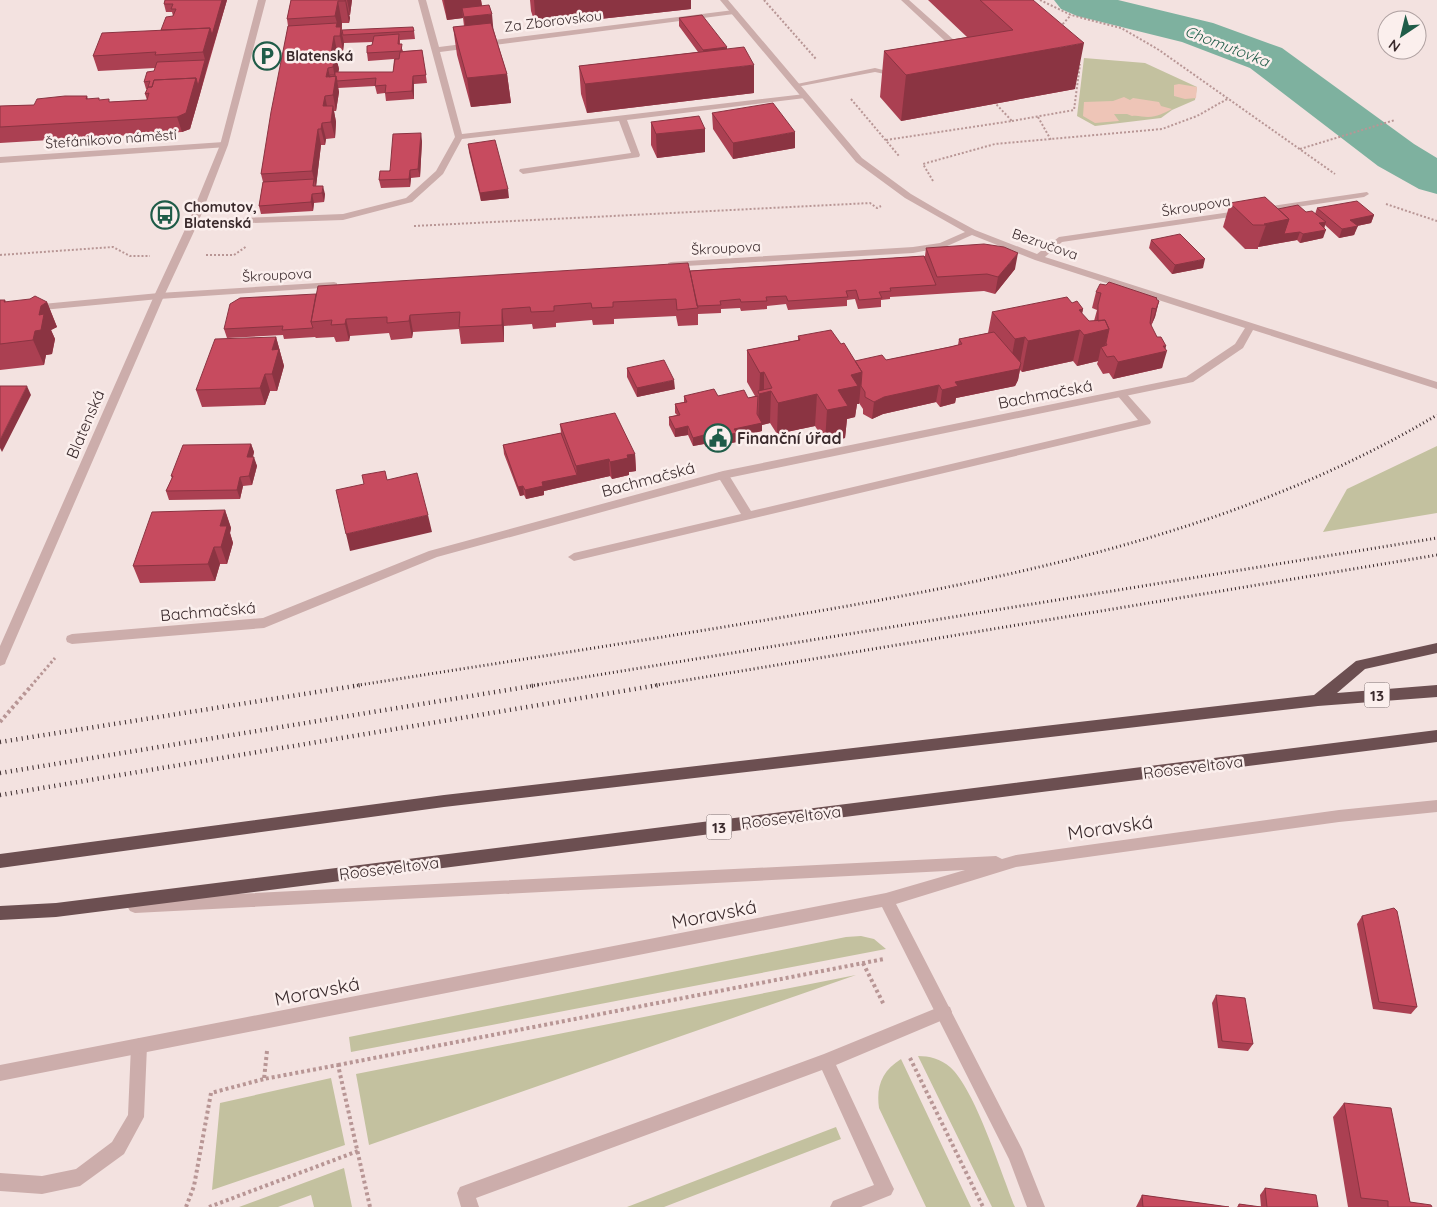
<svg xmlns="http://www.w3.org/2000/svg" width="1437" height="1207" viewBox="0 0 1437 1207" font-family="Quicksand,sans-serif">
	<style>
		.green { fill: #c3c19f }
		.sand { fill: #eec5b7 }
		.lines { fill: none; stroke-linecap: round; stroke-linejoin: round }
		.river { fill: #7eb19f; fill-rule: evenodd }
		.path-far2 { stroke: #b89695; stroke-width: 2; stroke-dasharray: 2 2; stroke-linecap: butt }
		.path-far1 { stroke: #b89695; stroke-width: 3; stroke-dasharray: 2.5 2.5; stroke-linecap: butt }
		.path { stroke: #b89695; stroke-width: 4; stroke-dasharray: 3 3; stroke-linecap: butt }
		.service { fill: #ccadab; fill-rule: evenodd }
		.minor { fill: #ccadab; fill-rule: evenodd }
		.tertiary { fill: #ccadab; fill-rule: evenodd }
		.trunk { fill: #6c4f51; fill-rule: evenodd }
		.rail-far1 { stroke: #3a2a2c; stroke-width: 3; stroke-dasharray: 1 3; stroke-linecap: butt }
		.rail { stroke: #3a2a2c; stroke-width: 4.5; stroke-dasharray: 1 4.5; stroke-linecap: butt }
		.wall { fill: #ab4052; fill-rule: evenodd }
		.shaded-wall { fill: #8b3442 }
		.building { fill: #c74b5f; stroke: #8b3442 }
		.labels { text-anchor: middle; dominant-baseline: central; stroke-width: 5; stroke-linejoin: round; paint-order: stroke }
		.far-street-label { font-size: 14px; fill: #3a2a2c; stroke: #fbefed }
		.far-poi-label { font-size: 14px; font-weight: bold; fill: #3a2a2c; stroke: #fbefed; text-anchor: start }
		.far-water-label { font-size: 15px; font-style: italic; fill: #1f5c48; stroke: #fbefed }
		.shield { fill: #fbefed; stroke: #746566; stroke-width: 1 }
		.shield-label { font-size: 15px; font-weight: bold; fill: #3a2a2c }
		.street-label { font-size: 16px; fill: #3a2a2c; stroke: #fbefed }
		.poi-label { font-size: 16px; font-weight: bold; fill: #3a2a2c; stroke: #fbefed; text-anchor: start }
		.near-street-label { font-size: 19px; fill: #3a2a2c; stroke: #fbefed }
	</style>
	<rect width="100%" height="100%" fill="#f3e2e0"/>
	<path class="green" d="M1084 58 1145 63 1197 87 1195 100 1172 110 1161 118 1095 126 1077 116Z
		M1437 446V513L1323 532 1347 489Z
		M861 936 874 939 886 949 351 1052 349 1037 846 937Z
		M856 975 369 1145 356 1074Z
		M918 1056C929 1056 941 1059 950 1067 975 1089 1001 1173 1015 1207H992Z
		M901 1059 971 1207H926L879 1108C876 1086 882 1071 901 1059Z
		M331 1078 345 1145 212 1190 220 1103Z
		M836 1127 841 1139 664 1207H627Z
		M344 1168 352 1207H314L311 1195 278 1207H239Z"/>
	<path class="sand" d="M1179 84 1197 87 1196 98 1185 99 1174 96V85Z
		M1124 97 1130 100 1133 98 1159 102 1161 106 1172 109C1164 113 1157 117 1148 117 1142 117 1138 115 1132 116L1127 114H1114L1119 121 1095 123 1083 116 1084 102 1113 101Z"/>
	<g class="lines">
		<path class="river" d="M1054 0H1118L1213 23 1282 48 1414 144 1437 158V194L1419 189 1378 166 1250 68 1182 42 1077 16 1061 9Z"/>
		<path class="path-far2" d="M764 0 816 59
			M1040 0 1071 15 1121 28 1159 50 1335 174
			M1060 27 1071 15
			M851 99 899 156
			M1038 117 1051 140
			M1012 121 1074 110 1080 64
			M886 140 1012 121 996 104
			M1300 149 1395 120
			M933 181 923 164 995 144 1162 129 1197 116 1229 98
			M1386 204 1437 221
			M414 226 870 203 877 208 881 206
			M0 255 113 247 130 256H150
			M206 255H234L247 246"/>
		<path class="path-far1" d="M31 686 55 658"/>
		<path class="path" d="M0 722 32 685
			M863 963 884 1005
			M267 1051 264 1079 338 1065 370 1207
			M910 1058 983 1207
			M338 1065 884 959
			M186 1207 194 1186 211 1093 264 1079
			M209 1207 358 1151"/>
		<path class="service" d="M418 0H426L439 47 734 10 738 12 734 14 440 52 462 134 805 94 809 96 805 98 627 120 640 155 639 157 523 174 519 171 520 169 631 153 619 121 462 139 443 174 412 202 343 220 190 225V221L193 220 343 214 406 198 436 171 455 137Z
			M901 0H909L964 49V53H958Z
			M875 68 903 75 899 77 875 72 796 87 792 85Z
			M1122 392 1126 393 1150 420 1151 422 1150 424 574 561 568 557 574 553 741 514 717 475 719 472H727L751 511 1138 420 1117 395Z
			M944 1005 950 1007 952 1012 950 1017 836 1065 891 1183 894 1189 891 1195 861 1207H830L833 1201 874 1185 822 1070 476 1198 479 1207H461L457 1193 460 1187 824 1054Z
			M139 1038 145 1041 147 1046 144 1117 124 1154 80 1186 42 1194 0 1191V1173L42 1176 76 1169 112 1142 128 1115 131 1046 133 1041Z"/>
		<path class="minor" d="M720 0H728L862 158 911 194 940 211 975 230 1037 254 1059 237 1367 192 1369 194 1364 197 1062 242 1045 257 1437 382V389L1253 330 1243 348 1193 382 723 479 437 557 264 628 72 644 67 642 66 639 67 636 72 634 263 618 429 551 723 471 1186 377 1235 344 1245 328 1035 260 972 235 945 247 913 253 668 267V263L671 262 913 247 940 243 965 232 905 198 856 162Z
			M224 142 227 143V147L0 163V157Z
			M334 282 337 283V287L159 299 0 314V308L159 293Z
			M1437 800V812L1339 822 1016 867 896 904 1022 1149 1045 1207H1027L1009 1159 882 907 0 1081V1065L886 893 965 870 135 913 130 911 127 906 130 901 135 899 996 856 1002 859 1016 855 1339 810Z"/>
		<path class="tertiary" d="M258 0H266L228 145 198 223 164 296 6 661 5 664 0 666V646L154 296 188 223 220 145Z"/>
		<path class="trunk" d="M1437 643V653L1365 669 1337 693 1437 685V697L1318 706 444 807 0 868V854L444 795 1314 695 1356 661Z
			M1437 730V742L56 917 0 920V906L56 903Z"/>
		<path class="rail-far1" d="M353 686C487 665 621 644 754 622 988 583 1231 538 1437 415
			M530 686 1437 538
			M651 686 1437 555"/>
		<path class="rail" d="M0 742 361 685
			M0 773 538 685
			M0 795 659 685"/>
	</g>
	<path class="wall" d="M165 0H227L190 129 182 132 0 143V106L34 105 87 96 88 99 110 102 147 100 145 94 147 89H146L144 82 154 71 155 68 98 71 93 56 161 30 173 16 172 12H166L164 4Z
		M291 0H352L350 15H349L350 18 349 23H342V30L414 31 415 39 400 40V44L403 51 422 50 427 83 414 84V99L386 101 385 93 377 94 375 86 338 88 339 92 336 111H334L336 122 335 138 326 139 325 145H321L316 186 325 194 324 202 314 203 313 211 261 214 259 206 263 182 261 174 288 26 287 19ZM373 42 372 45 367 53 368 61 394 59 393 72H338L339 69 336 57 337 51H343L344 43Z
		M442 0H481L482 5 494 31 507 74 511 103 471 107 457 55 453 27 464 26 463 18 447 20Z
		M530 0H691V9L536 26 531 11Z
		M928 0H1033L1075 89 901 121 880 97 884 51 967 37Z
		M679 18 727 49 754 93 587 113 581 94 579 66 698 52 679 26Z
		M712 113 795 148 733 159 713 129Z
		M651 122 705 129V152L657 158 651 145Z
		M422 141 420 177 411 178 410 187 381 188 379 180Z
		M468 144 509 198 481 201 469 152Z
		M1230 203 1315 214 1317 208 1374 215 1371 223 1357 226 1354 235 1339 238 1325 225 1323 238 1300 243 1297 240 1258 247V249H1245L1223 227Z
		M1151 240 1203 268 1172 274 1149 248Z
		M926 248 1015 269 995 294 984 291 890 297V299L881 300V307L858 309 855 299 847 300V306L788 310 786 304 767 306V309L741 311 740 308 721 309V313L698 314V325L678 326 676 316 614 319V324L593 325 592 320 556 323V327L533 329 532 324 504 326V342L461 344 459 329 413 332 412 338 391 340 389 333 350 336 349 341 336 342 334 337 316 338 315 337 284 339 283 335 227 338 224 329 316 294 925 256Z
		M1096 292 1157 298 1156 300 1159 301 1155 317 1151 326 1157 337 1165 350 1162 368 1113 379 1109 373 1103 374 1097 364 1098 361 1077 366 1073 361 1022 372 1020 370 1018 380 1015 386 956 398 955 403 940 407 936 402 883 414 872 419 863 414V409L859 403 857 404 855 417 847 419 845 438 825 442 815 426 777 434 770 423 762 425V431L737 437V442L706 447 704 444 693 446 688 435 675 437 669 425V417L677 415 675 413V404L684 402V396H718L748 398 755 396 747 382V350L798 340V336L841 344 855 361 886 360 958 345 959 339 988 333 992 312 1072 303 1083 309 1082 314 1089 321H1094L1097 310 1092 308Z
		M0 300H5L6 302H47L57 327 51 330 55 339 52 354 46 355 44 365 0 370Z
		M276 337 284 366 277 391H270L265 405 202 407 196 390Z
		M627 368 675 389 637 397 627 377Z
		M560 424 635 454 636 471 629 472V475L612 479 610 476 544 491V495L526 499 524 495 520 496 504 454 503 445 561 433Z
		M251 444 254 452 253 457 257 466 252 485 243 486 240 499 169 500 166 491 172 478 171 476Z
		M225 510 231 528 230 533 233 543 227 564H220L215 581 140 583 133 566Z
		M1362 916 1417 1007 1411 1014 1373 1009 1357 924Z
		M1216 995 1253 1044 1248 1051 1218 1048 1212 1003Z
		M1344 1103 1410 1202 1432 1207H1348L1333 1117Z
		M1265 1188 1318 1207H1237L1239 1204 1261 1207 1260 1195Z
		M1142 1195 1229 1207H1136Z"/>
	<path class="shaded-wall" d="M222 0H227L207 67 203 52 210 28Z
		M345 0H346L350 18 349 23Z
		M347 0H352L350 15Z
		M444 0H481L483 15 492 14 494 36 467 39 464 17 462 8 463 18 447 20Z
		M534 0H691V9L536 26Z
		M338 1 342 23 341 29 344 43 343 51 340 36 336 27 337 23 335 16Z
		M334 36 337 51 336 57 339 69 337 80 339 92 336 111 333 95 335 79 331 54Z
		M1084 43 1075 89 901 121 906 75Z
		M727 47V54L703 58V50Z
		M205 60 207 67 200 94 198 86Z
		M754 65V93L587 113 585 84Z
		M328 68 331 81 326 77Z
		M507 74 511 103 471 107 467 78Z
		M413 76 414 84V99L412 91Z
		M196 78 200 94 190 129 182 132 177 117Z
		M325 96 328 111 323 106Z
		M333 106 336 122 335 138 331 122Z
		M322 123 326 139 325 145 321 129Z
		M318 129 321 145 316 187 312 171Z
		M705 129V152L657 158 656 134Z
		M795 132V148L733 159V143Z
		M421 133 422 141 420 177 418 169Z
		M410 170 411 178 410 187 409 179Z
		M323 186 325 194 324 202 322 193Z
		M508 189 509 198 481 201 480 193Z
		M312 194 314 203 313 211 311 202Z
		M1374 215 1371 223 1347 228 1350 220Z
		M1289 219 1300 232 1297 240 1258 247 1266 225 1264 224Z
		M1326 222 1323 230 1319 223Z
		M1358 226 1354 235 1339 238 1342 229Z
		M1326 230 1323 238 1300 243 1303 234Z
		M1018 253 1015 269 995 294 998 277Z
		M1205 259 1203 268 1172 274 1175 265Z
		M1159 301 1155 317 1151 326 1156 309Z
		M47 302 57 327 51 330 55 339 52 354 46 355 44 365 33 340 41 306Z
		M502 309 504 326V342L502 325Z
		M1083 309 1078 330H1080L1073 361 1022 372 1028 341 1079 310Z
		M410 315 413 332 412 338 409 321Z
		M346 319 350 336 349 341 345 324Z
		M1109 329 1104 351 1101 347 1098 361 1077 366 1084 335Z
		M276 337 284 366 277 391 272 374V350Z
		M1025 337 1019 369 1009 371 1015 339Z
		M1163 346H1166L1165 352 1167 351 1162 368 1113 379 1118 362Z
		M1021 363 1018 380 1015 386 956 398 955 403 940 407 942 390 955 382Z
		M764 372V393L771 391 770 423 762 425V431L737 437V442L706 447V439L734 429 758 423 760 373Z
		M862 372 859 404H857L855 417 847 419 845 438 825 442 827 410 838 390 851 375Z
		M265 374 270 391 265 405 260 388Z
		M674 380 675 389 637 397V388Z
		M939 385 936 402 883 414 872 419 874 402 884 397Z
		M27 386 31 395 2 452 0 448V440Z
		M817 394 815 426 777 434 778 403Z
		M688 426V435L675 437V429Z
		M704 435V444L693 446V438Z
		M251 444 254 452 250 466 247 457Z
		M635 454 636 471 629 472V475L612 479 610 462 627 455Z
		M254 457 257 466 252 485 249 476Z
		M609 459 610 476 578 483 576 466Z
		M577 475 578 483 544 491V495L526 499 525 490 542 482Z
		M240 477 243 486 240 499 237 490Z
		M523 486 524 495 520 496 518 487Z
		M225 510 231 528 230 533 233 543 227 564 221 547 220 526Z
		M428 515 432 532 350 551 346 534Z
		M214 547 220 564 215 581 208 564Z"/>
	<path class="building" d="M165 0H222L212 35 210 28 161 30 166 17 173 16 176 9H171L173 4H164Z
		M291 0H345V1H338L335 16 287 19Z
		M980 0H1033L1084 43 906 75 884 51 1013 30Z
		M489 5 492 14 464 17 462 8Z
		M702 15 727 47 703 50 679 18Z
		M337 23 336 27H341L340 36H334L331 54 335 53 333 67 328 68 326 77 336 76 333 95 325 96 323 106H333L331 122 322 123 321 129H318L312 171 261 174 271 112 288 26Z
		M491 23 507 74 467 78 453 27Z
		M413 27 414 31 343 35 342 30Z
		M210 28 203 52 155 55 156 52 93 56 102 33Z
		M399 34 398 44H402L401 51 367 53V46L372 45 374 36Z
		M744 47 754 65 585 84 579 66Z
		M422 50 426 75 413 76 412 91 385 93 386 85 375 86 376 78 337 81 336 76 329 77 330 75H335V72H393L395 59H399L400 52Z
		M205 60 198 86 196 78 154 80 152 87H148L150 81 144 82 147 72 154 71 157 62Z
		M196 78 186 113 177 117 0 127V106L34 105 37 99 65 96H87L86 99 99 98V100L109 99V102L147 100 149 93 145 94 148 87H152L154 80Z
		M773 103 795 132 733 143 712 113Z
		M699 116 705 129 656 134 651 122Z
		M421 133 418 169 410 170 409 179 379 180 380 171H390L393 134Z
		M495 140 508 189 480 193 468 144Z
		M314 179 313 186H323L322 193 312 194 311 202 259 206 263 182Z
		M1265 197 1289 219 1264 224 1266 225H1253L1230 203Z
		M1357 201 1374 215 1350 220 1358 226 1342 229 1317 208Z
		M1298 205 1306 212 1312 211 1326 222 1319 223 1326 230 1303 234 1300 232 1284 234 1289 219 1278 209Z
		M1180 234 1205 259 1175 265 1151 240Z
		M984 244 1004 247 1018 253 998 277 987 274 937 277 926 248Z
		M924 256 936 285 890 288 891 291 879 292 882 298 859 300 856 290 846 291 848 297 788 301 786 296 766 297 767 301 741 302 740 299 720 301 721 305 697 306 690 271Z
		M688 263 698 308 677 310 676 299 613 302V307L592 308 591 303 554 306V311L531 312 530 307 502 309V325L459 327 460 312 410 315 409 321 387 323V317L346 319 345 324 331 325 332 320 311 322 318 286Z
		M1109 282 1157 298 1156 299 1159 301 1156 309 1152 308 1150 323 1157 337H1161L1166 346H1163L1167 351 1118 362 1114 356 1107 357 1101 347 1107 345 1106 343 1109 329 1105 320 1098 321V305L1101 293 1096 292 1100 284 1106 285Z
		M316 294 311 322 313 328 282 330 283 326 224 329 230 304 240 298Z
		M35 296 47 302 41 306 39 315 44 314 41 330 35 331 33 340 0 344V300H5L4 302 30 299Z
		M1067 297 1072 303 1077 301 1083 309 1079 310 1089 321 1105 320 1109 329 1084 335 1080 330 1028 341 1025 337 1015 339 992 312Z
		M831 330 841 344 844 343 862 372 851 375 858 386 838 390 848 406 827 410 817 394 778 403 771 391 759 394 758 391 772 388 764 372 760 373 747 350 800 340 798 336Z
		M994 332 1021 363 1019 369 955 382 958 386 942 390 939 385 884 397 874 402 865 397V392L861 386 862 372 855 361 882 355 886 360 950 347 962 344 959 339Z
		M276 337 272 350 279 349 272 374H265L260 388 196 390 215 339Z
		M664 360 674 380 637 388 627 368Z
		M0 386H27L0 440Z
		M714 389 718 396 744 390 748 398 758 396 757 414 762 423 734 429 737 433 706 439 704 435 693 438 688 426 675 429 669 417 680 415 675 404 687 402 684 396Z
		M615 413 635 454 627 455 628 458 610 462 609 459 576 466 560 424Z
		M561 433 577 475 542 482 543 486 525 490 523 486 518 487 503 445Z
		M251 444 247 457H254L249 476 240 477 237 490 166 491 173 476H171L183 445Z
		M385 471 387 480 417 473 428 515 346 534 336 490 364 484 362 475Z
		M225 510 220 526H227L221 547H214L208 564 133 566 152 512Z
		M1394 908 1397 911 1417 1007 1379 1002 1362 916Z
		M1216 995 1245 998 1253 1044 1222 1041Z
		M1344 1103 1391 1108 1410 1202 1431 1205 1432 1207H1388V1201L1361 1198Z
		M1265 1188 1316 1195 1318 1207H1267Z
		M1142 1195 1229 1207H1143Z
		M1239 1204 1261 1207H1239Z"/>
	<defs>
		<g id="parking-ring" transform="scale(1.4375)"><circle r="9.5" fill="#fbefed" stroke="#1f5c48" stroke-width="1.5"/><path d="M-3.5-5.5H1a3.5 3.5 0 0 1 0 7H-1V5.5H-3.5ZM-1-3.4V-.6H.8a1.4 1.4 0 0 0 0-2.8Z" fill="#1f5c48"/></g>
		<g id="bus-ring" transform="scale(1.4375)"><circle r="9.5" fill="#fbefed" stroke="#1f5c48" stroke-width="1.5"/><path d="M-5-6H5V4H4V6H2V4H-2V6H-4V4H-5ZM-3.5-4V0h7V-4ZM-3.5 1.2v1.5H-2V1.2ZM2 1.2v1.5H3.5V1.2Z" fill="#1f5c48"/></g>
		<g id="civic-ring" transform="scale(1.4375)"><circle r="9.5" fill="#fbefed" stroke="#1f5c48" stroke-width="1.5"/><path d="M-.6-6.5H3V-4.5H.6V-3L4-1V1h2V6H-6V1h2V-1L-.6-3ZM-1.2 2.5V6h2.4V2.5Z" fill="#1f5c48"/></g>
	</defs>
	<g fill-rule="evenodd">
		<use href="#parking-ring" x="267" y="56"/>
		<use href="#bus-ring" x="165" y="215"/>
		<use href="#civic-ring" x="718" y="438"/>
	</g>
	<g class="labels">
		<g class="far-street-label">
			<text transform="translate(553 21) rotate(-7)">Za Zborovskou</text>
			<text transform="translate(111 139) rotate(-4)">Štefánikovo náměstí</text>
			<text transform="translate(1196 206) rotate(-9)">Škroupova</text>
			<text transform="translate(1045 244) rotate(19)">Bezručova</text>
			<text transform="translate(726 248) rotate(-3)">Škroupova</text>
			<text transform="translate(277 275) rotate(-3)">Škroupova</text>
		</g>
		<g class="far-poi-label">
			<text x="286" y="56">Blatenská</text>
			<text x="184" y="207">Chomutov,<tspan x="184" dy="16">Blatenská</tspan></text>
		</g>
		<g class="far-water-label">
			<text transform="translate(1227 46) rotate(21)">Chomutovka</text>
		</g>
		<g class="shield">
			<rect x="1364.5" y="682.5" width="25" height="25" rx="4"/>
			<rect x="706.5" y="814.5" width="25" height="25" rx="4"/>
		</g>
		<g class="shield-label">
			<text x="1377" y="695">13</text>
			<text x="719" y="827">13</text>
		</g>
		<g class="street-label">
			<text transform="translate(1045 394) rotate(-11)">Bachmačská</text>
			<text transform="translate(85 424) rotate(-67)">Blatenská</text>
			<text transform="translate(648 479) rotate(-15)">Bachmačská</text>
			<text transform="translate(208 611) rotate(-5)">Bachmačská</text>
			<text transform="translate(1193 767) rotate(-7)">Rooseveltova</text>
			<text transform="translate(791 817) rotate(-7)">Rooseveltova</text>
			<text transform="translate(389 868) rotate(-7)">Rooseveltova</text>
		</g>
		<g class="poi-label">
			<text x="737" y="438">Finanční úřad</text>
		</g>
		<g class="near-street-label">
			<text transform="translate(1110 827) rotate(-8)">Moravská</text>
			<text transform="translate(714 914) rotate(-11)">Moravská</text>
			<text transform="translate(317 991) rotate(-11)">Moravská</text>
		</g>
	</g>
	<g transform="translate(1402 35) rotate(215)"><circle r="24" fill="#fbefed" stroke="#aea0a0"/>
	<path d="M0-4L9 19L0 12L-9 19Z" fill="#1f5c48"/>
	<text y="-8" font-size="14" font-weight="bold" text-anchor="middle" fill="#3a2a2c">N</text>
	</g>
</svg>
